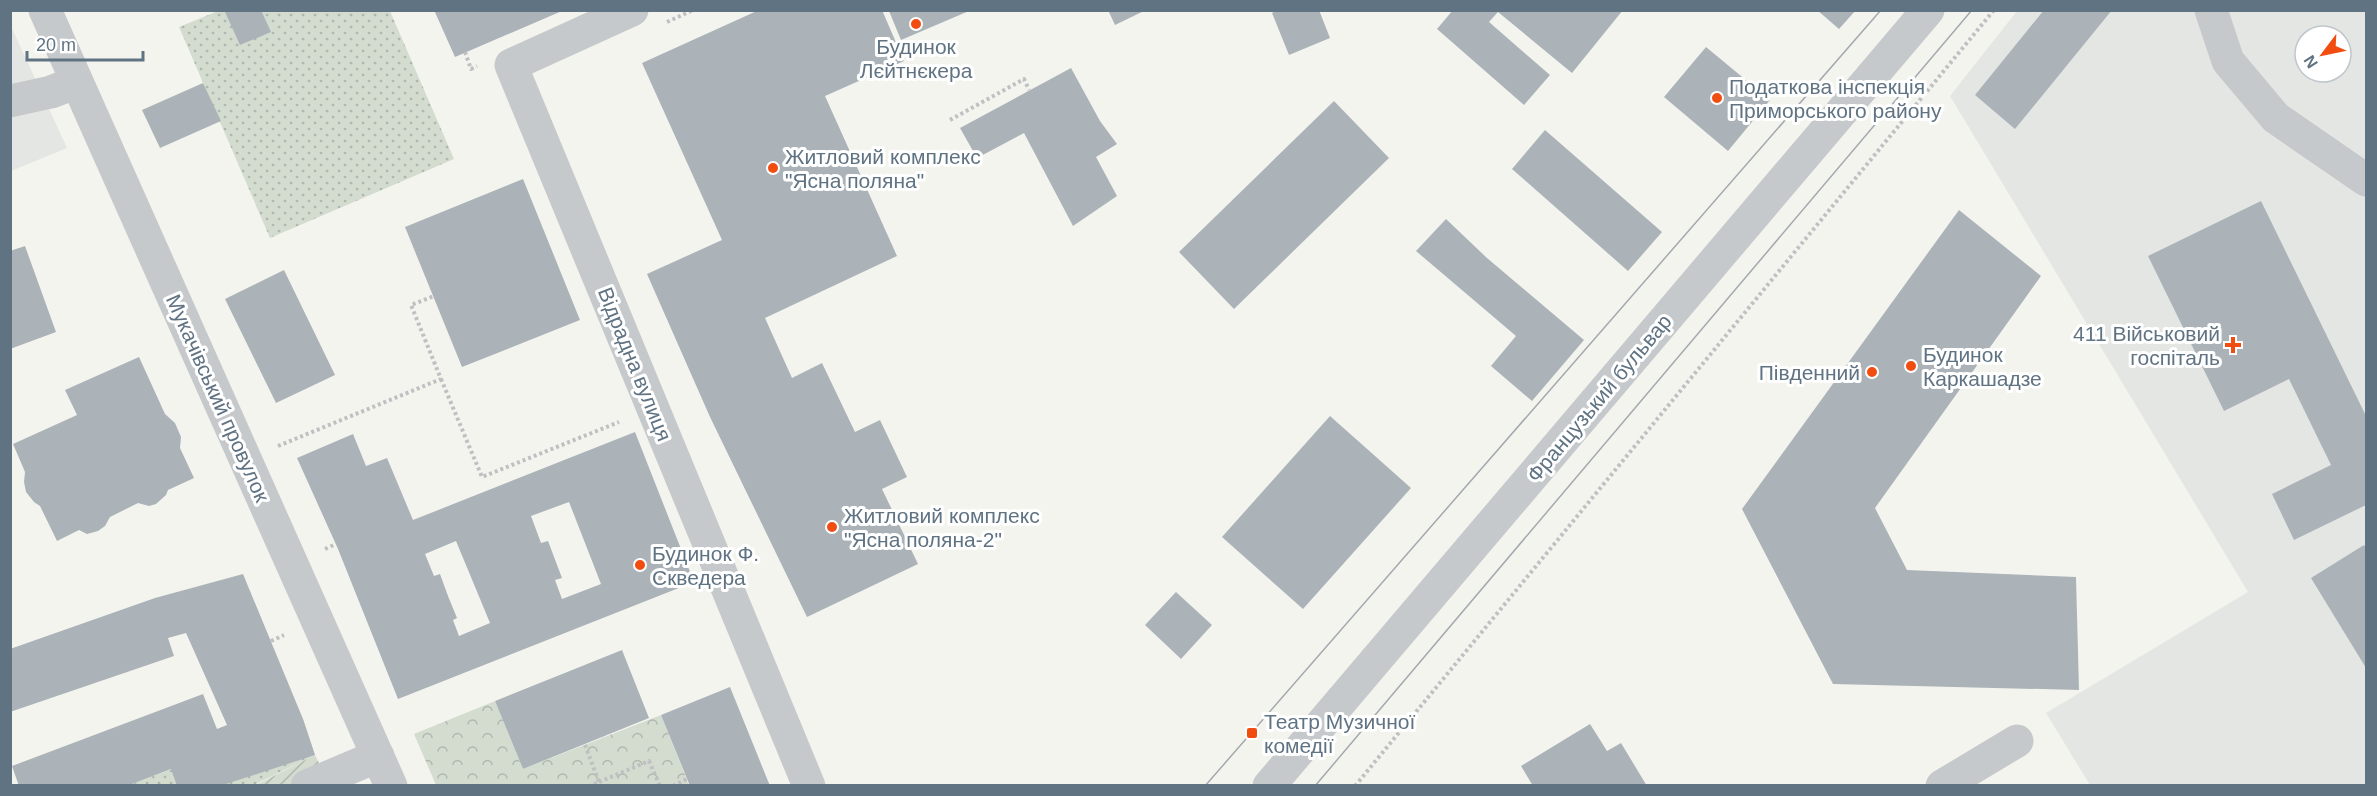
<svg xmlns="http://www.w3.org/2000/svg" width="2377" height="796" viewBox="0 0 2377 796" font-family="Arial,sans-serif">
	<style>
		.built { fill: #e4e6e3; fill-rule: evenodd }
		.grass { fill: url(#grass-dots) }
		.forest { fill: url(#forest-crowns) }
		.garden { fill: url(#garden-furrows) }
		.building { fill: #abb3b8; fill-rule: evenodd }
		.lines { fill: none; stroke-linecap: round; stroke-linejoin: round }
		.path { stroke: #bec0c2; stroke-width: 4; stroke-dasharray: 3 3; stroke-linecap: butt }
		.minor { stroke: #c6c9cc; stroke-width: 33 }
		.tram { stroke: #a3a9af; stroke-width: 1.5 }
		.poi-dot { fill: #f24d11; stroke: #fff; stroke-width: 2 }
		.labels { text-anchor: middle; dominant-baseline: central; stroke-width: 6; stroke-linejoin: round; paint-order: stroke }
		.poi-label { font-size: 21px; fill: #607383; stroke: #fff; text-anchor: start }
		.street-label { font-size: 21px; fill: #607383; stroke: #fff }
	</style>
	<defs>
		<pattern id="grass-dots" width="8" height="8" patternUnits="userSpaceOnUse" patternTransform="scale(1.5)"><rect width="8" height="8" fill="#d4dcd0"/><path d="M2 2h.1M6 6h.1" fill="none" stroke="#afb7ae" stroke-width="1.8" stroke-linecap="round"/></pattern>
		<pattern id="forest-crowns" width="20" height="18" patternUnits="userSpaceOnUse" patternTransform="scale(1.5)"><rect width="20" height="18" fill="#d4dcd0"/><path d="M2 6a3 3 0 1 1 6 0M12 15a3 3 0 1 1 6 0" fill="none" stroke="#afb7ae"/></pattern>
		<pattern id="garden-furrows" width="10" height="10" patternUnits="userSpaceOnUse" patternTransform="scale(1.5)"><rect width="10" height="10" fill="#d4dcd0"/><path d="M-1 1l2-2M0 10L10 0M9 11l2-2" fill="none" stroke="#afb7ae"/></pattern>
	</defs>
	<rect width="100%" height="100%" fill="#f4f4ef"/>
	<path class="built" d="M2017 11H2366V785H2090L2046 713 2248 592 1950 96ZM2305 36H2341V72H2305Z
		M10 24 67 148 11 171H10Z"/>
	<path class="grass" d="M218 11H390L454 159 270 238 179 27Z
		M303 719 315 755 254 785 127 786Z"/>
	<path class="forest" d="M495 701 523 769 661 715 689 785H436L414 734Z"/>
	<path class="garden" d="M315 755 330 785 254 786Z"/>
	<path class="building" d="M230 10H261L271 32 240 45 225 12Z
		M434 10H562V11L455 57Z
		M759 10H882L904 61 825 96 897 256 765 318 792 378 822 363 855 432 880 420 907 477 882 489 918 564 807 617 710 417 647 274 722 240 642 63Z
		M1108 10H1146L1115 25Z
		M1278 10H1319L1330 38 1289 55 1272 13Z
		M1453 10H1623L1572 73 1498 12 1489 22 1550 75 1524 105 1437 29Z
		M1817 10H1856L1839 29Z
		M2044 10H2112L2015 129 1975 95Z
		M889 11H969L901 40Z
		M1706 47 1770 100 1728 151 1664 97Z
		M1071 68 1100 121 1117 144 1096 157 1117 196 1073 226 1024 133 977 158 960 128Z
		M203 83 221 121 160 148 142 110Z
		M1334 101 1389 158 1234 309 1179 252Z
		M1545 130 1662 232 1628 271 1512 169Z
		M523 179 580 320 462 367 405 227Z
		M2261 201 2366 416V505L2294 540 2272 494 2331 465 2289 379 2224 411 2148 256Z
		M1959 210 2041 276 1875 508 1907 570 2076 577 2079 690 1833 684 1742 509Z
		M1446 219 1487 258 1584 340 1532 401 1491 366 1516 336 1416 251Z
		M25 246 56 332 10 349V251Z
		M284 270 335 375 276 403 225 299Z
		M139 357 165 414 175 423 181 437 180 448 194 478 168 490 166 495 156 504 149 506 138 503 110 517 105 526 98 531 87 534 79 530 57 541 40 506 34 502 26 492 24 482 25 472 13 444 77 415 65 390Z
		M1330 416 1411 488 1303 609 1222 537Z
		M635 432 694 582 398 699 338 549 297 458 353 434 366 466 387 458 413 520ZM569 502 601 584 562 599 555 580 562 578 548 541 541 543 531 516ZM456 541 490 623 459 636 453 620 457 618 448 596 440 574 434 576 425 554Z
		M2364 545 2366 548V668L2311 578Z
		M243 574 303 719 315 755 220 786H177L171 769 127 786H19L12 766 203 694 217 729 227 725 186 633 168 638 174 656 10 712V649L155 598Z
		M1176 592 1212 625 1181 659 1145 625Z
		M622 650 649 718 523 769 495 701Z
		M730 687 770 786H690L661 715Z
		M1590 724 1607 751 1621 743 1647 786H1533L1521 766Z"/>
	<g class="lines">
		<path class="path" d="M667 22 693 10
			M465 52 471 69 477 66
			M950 120 1024 79 1029 90
			M441 379 482 477 619 422
			M278 446 441 379 411 305 434 296
			M325 549 336 544
			M271 641 284 635
			M585 745 599 782 590 786
			M599 782 649 761 660 786
			M673 786 687 779
			M1355 786 1994 10"/>
		<path class="minor" d="M45 10 391 786
			M632 10 511 65 809 786
			M2211 10 2228 61 2276 118 2366 180
			M10 101 51 92 77 82
			M307 786 378 756
			M1269 786 1928 10
			M1942 786 2017 741"/>
		<path class="tram" d="M1205 786 1881 10
			M1315 786 1972 10"/>
	</g>
	<g class="poi-dot">
		<circle cx="916" cy="24" r="6"/>
		<circle cx="1717" cy="98" r="6"/>
		<circle cx="773" cy="168" r="6"/>
		<path d="M2230 336h6v6h6v6h-6v6h-6v-6h-6v-6h6z"/>
		<circle cx="1911" cy="366" r="6"/>
		<circle cx="1872" cy="372" r="6"/>
		<circle cx="832" cy="527" r="6"/>
		<circle cx="640" cy="565" r="6"/>
		<rect x="1246" y="727" width="12" height="12" rx="3"/>
	</g>
	<g class="labels">
		<g class="poi-label">
			<text x="916" y="46" text-anchor="middle">Будинок<tspan x="916" dy="24">Лєйтнєкера</tspan></text>
			<text x="1729" y="86">Податкова інспекція<tspan x="1729" dy="24">Приморського району</tspan></text>
			<text x="785" y="156">Житловий комплекс<tspan x="785" dy="24">"Ясна поляна"</tspan></text>
			<text x="2220" y="333" text-anchor="end">411 Військовий<tspan x="2220" dy="24">госпіталь</tspan></text>
			<text x="1923" y="354">Будинок<tspan x="1923" dy="24">Каркашадзе</tspan></text>
			<text x="1860" y="372" text-anchor="end">Південний</text>
			<text x="844" y="515">Житловий комплекс<tspan x="844" dy="24">"Ясна поляна-2"</tspan></text>
			<text x="652" y="553">Будинок Ф.<tspan x="652" dy="24">Скведера</tspan></text>
			<text x="1264" y="721">Театр Музичної<tspan x="1264" dy="24">комедії</tspan></text>
		</g>
		<g class="street-label">
			<text transform="translate(635 364) rotate(68)">Відрадна вулиця</text>
			<text transform="translate(218 398) rotate(66)">Мукачівський провулок</text>
			<text transform="translate(1599 398) rotate(-50)">Французький бульвар</text>
		</g>
	</g>
	<rect width="2377" height="796" fill="none" stroke="#607383" stroke-width="24"/>
	<g transform="translate(2323 54) rotate(238)"><circle r="28" fill="#ffffff" stroke="#bfc7cd" stroke-width="1.5"/>
	<path d="M0-4.5L10 22L0 15L-10 22Z" fill="#f24d11"/>
	<text y="-9" font-size="16" font-weight="bold" text-anchor="middle" fill="#607383">N</text>
	</g>
	<path d="M27 51v9h116v-9" fill="none" stroke="#607383" stroke-width="3"/>
	<text x="36" y="51" font-size="18" fill="#607383" stroke="#ffffff" stroke-width="4.5" paint-order="stroke">20 m</text>
</svg>
